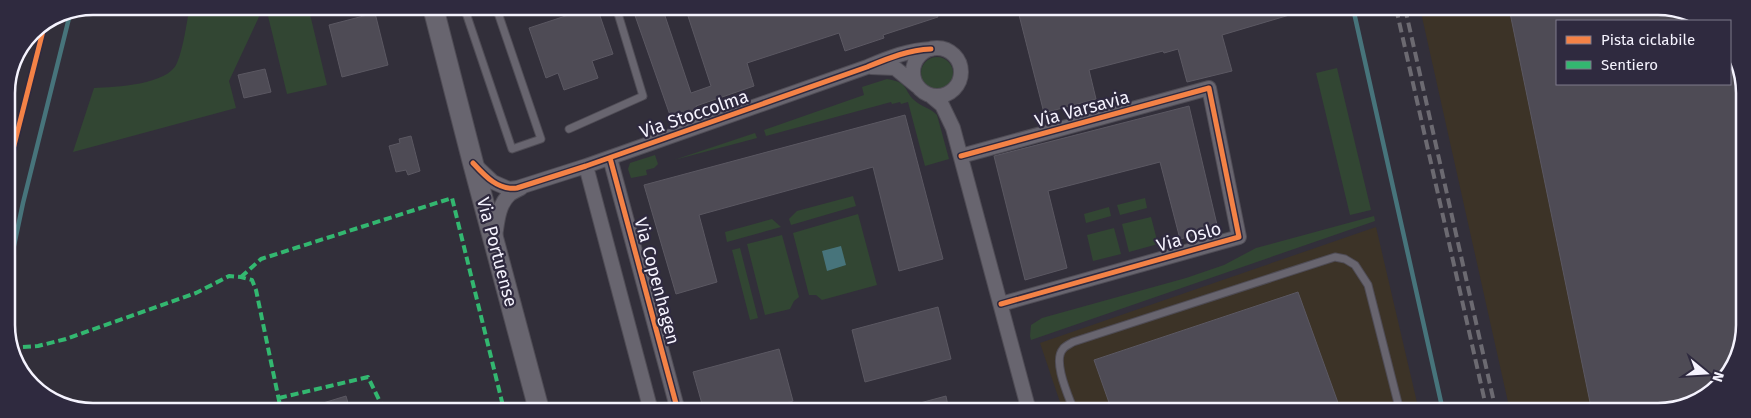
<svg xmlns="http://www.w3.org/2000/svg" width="1751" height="418" viewBox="0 0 1751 418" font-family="'Fira Sans',sans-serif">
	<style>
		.commercial { fill: #3c3327 }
		.green { fill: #324633 }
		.water { fill: #47747b }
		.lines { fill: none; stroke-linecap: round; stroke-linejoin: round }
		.stream { stroke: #47747b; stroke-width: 4.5 }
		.building { fill: #4e4b55; stroke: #5b5862 }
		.lane-casing { stroke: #4f4c55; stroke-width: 9 }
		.street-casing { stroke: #4f4c55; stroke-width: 16 }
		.secondary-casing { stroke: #4f4c55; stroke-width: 22 }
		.lane { stroke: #68656f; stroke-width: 7 }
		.street { stroke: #68656f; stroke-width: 14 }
		.secondary { stroke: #68656f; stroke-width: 20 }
		.rail { stroke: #6c6a71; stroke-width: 4; stroke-dasharray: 10 5; stroke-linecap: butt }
		.quiet { stroke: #33b770; stroke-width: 4; stroke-dasharray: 8 4; stroke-linecap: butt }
		.cycleway-casing { stroke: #2f2a3f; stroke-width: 8 }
		.cycleway { stroke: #f48246; stroke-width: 5 }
		.labels { text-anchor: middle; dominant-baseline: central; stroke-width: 4.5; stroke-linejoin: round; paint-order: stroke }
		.street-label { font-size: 18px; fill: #f5f3fe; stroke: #2f2a3f }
		.rim { fill: none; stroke: #f5f3fe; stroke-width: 2.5 }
	</style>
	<rect width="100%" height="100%" fill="#322f3a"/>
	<path class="commercial" d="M1420 8H1676L1700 21H1557V84H1730V51L1743 75V343L1715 391 1664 412 1510 411Z
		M1376 227 1419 411H1063L1040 343Z"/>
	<path class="green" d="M190 6H264L229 81 236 108 73 152 94 88C115 87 168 85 177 63 184 46 186 25 190 6Z
		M308 6 327 85 287 94 268 16Z
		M921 73a16 16 0 1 1 32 0a16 16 0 1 1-32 0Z
		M1337 68 1371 210 1350 215 1316 73Z
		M887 79C892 80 898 81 902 84 907 88 908 95 914 100 921 107 931 108 937 115L949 159 925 166 908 102 901 104 900 102 892 104 891 102 766 136 764 130 864 95 862 87Z
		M755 133 757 138 674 160Z
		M655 155 658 164 654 168 646 170 647 175 631 178 628 169 630 163Z
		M853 196 856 206 791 225 789 219 797 211Z
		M1145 198 1147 208 1120 215 1117 205Z
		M1109 207 1111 216 1086 223 1084 214Z
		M858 214 877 285 822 300 816 295H809L793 233Z
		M1374 216 1375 221 1031 340 1030 336 1031 325 1042 318 1186 278 1224 265 1256 248Z
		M1151 217 1158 244 1129 252 1122 224Z
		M772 219 781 227 727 242 725 232Z
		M1114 228 1121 254 1093 261 1087 235Z
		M782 235 799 297 794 301 790 309 765 315 747 244Z
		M740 248 758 318 750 320 732 250Z"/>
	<path class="water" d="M841 246 846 265 827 271 822 251Z"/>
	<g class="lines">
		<path class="stream" d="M1353 8 1443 411
			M8 274 23 203 71 10"/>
	</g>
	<path class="building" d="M593 7H597L613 54 592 61 598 78 564 90 558 73 546 78 529 28Z
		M632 7H662L691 93 711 86 685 7H935L938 17 883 35 884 38 845 51 839 33 747 63 754 86 696 106 697 109 671 118Z
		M1017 7 1302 8 1303 11 1222 35 1232 71 1187 82 1178 49 1164 53 1163 51 1089 70 1096 99 1044 113Z
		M1509 8H1676L1700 21H1557V84H1730V51L1743 75V343L1715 391 1664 412H1592Z
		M375 13 388 65 342 77 329 25Z
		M265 69 271 92 244 98 238 75Z
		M1189 106 1218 229 1180 239 1160 162 1048 191 1067 268 1025 280 994 156Z
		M905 115 943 259 899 271 873 167 699 215 717 282 676 294 644 185Z
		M411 136 420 171 408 175 406 170 396 172 389 146 400 143 399 139Z
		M1298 292 1341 411H1112L1094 360Z
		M938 307 951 359 865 382 852 330Z
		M779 349 793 401 758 411H704L693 372Z
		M346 396 350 410H310V407Z
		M946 396 949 411H905V407Z"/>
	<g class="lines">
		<g class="lane-casing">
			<path id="lane" d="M464 7 512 149 541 139 496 7
				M569 129 643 96 616 7
				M1074 411C1069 397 1052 361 1063 349 1065 346 1070 344 1073 342L1335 257 1345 259 1355 265 1368 285 1400 411"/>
		</g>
		<g class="street-casing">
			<path id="street" d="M913 72a24 24 0 1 1 48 0a24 24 0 1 1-48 0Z
				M871 67 895 68 917 86
				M930 95 942 105 953 128 1029 411
				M961 156 1209 88 1239 237 1001 304
				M610 158 678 411
				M474 164 493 182 509 189 517 188 586 166 867 67C889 58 908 50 931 49
				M586 166 651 411
				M495 237C497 224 498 204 510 194 513 192 517 190 521 188"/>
		</g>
		<g class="secondary-casing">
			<path id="secondary" d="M433 7 473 163 539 410"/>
		</g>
		<use href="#lane" class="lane"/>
		<use href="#street" class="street"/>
		<use href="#secondary" class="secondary"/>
		<path class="rail" d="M1396 8 1487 411
			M1405 8 1496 411"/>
		<path class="quiet" d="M241 277 261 259 452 198 504 410
			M11 348 38 346 66 339 196 293 229 276 241 277 252 280 256 290 281 410
			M279 398 368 377 384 410"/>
		<g class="cycleway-casing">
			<path id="cycleway" d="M961 156 1209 88 1239 237 1001 304
				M610 158 678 411
				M473 163C484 175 498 191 517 188L586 166 867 67C889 58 908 50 931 49
				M7 173 45 23"/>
		</g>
		<use href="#cycleway" class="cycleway"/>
	</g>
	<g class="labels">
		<g class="street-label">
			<text transform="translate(1082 109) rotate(-15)">Via Varsavia</text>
			<text transform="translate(694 114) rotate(-19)">Via Stoccolma</text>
			<text transform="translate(1189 237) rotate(-16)">Via Oslo</text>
			<text transform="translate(497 252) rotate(75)">Via Portuense</text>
			<text transform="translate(657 281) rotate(75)">Via Copenhagen</text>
		</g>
	</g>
	<path d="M0 0H1751V418H0ZM93 15H1658A78 78 0 0 1 1736 93V325A78 78 0 0 1 1658 403H93A78 78 0 0 1 15 325V93A78 78 0 0 1 93 15Z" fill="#2f2a3f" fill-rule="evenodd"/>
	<path class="rim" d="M93 15H1658A78 78 0 0 1 1736 93V325A78 78 0 0 1 1658 403H93A78 78 0 0 1 15 325V93A78 78 0 0 1 93 15Z"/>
	<rect x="1556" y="20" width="175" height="65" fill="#2f2a3f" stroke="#7e7a8b"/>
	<rect x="1566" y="36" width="25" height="8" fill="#f48246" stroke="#7e7a8b"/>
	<text x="1601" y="45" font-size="15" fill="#f5f3fe">Pista ciclabile</text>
	<rect x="1566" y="61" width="25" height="8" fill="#33b770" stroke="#7e7a8b"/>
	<text x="1601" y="70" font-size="15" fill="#f5f3fe">Sentiero</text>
	<g transform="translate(1706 373) rotate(108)" stroke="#2f2a3f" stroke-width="4" paint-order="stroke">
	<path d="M0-4L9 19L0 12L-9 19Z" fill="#f5f3fe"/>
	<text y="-8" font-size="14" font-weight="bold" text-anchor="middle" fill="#f5f3fe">N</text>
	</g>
</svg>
